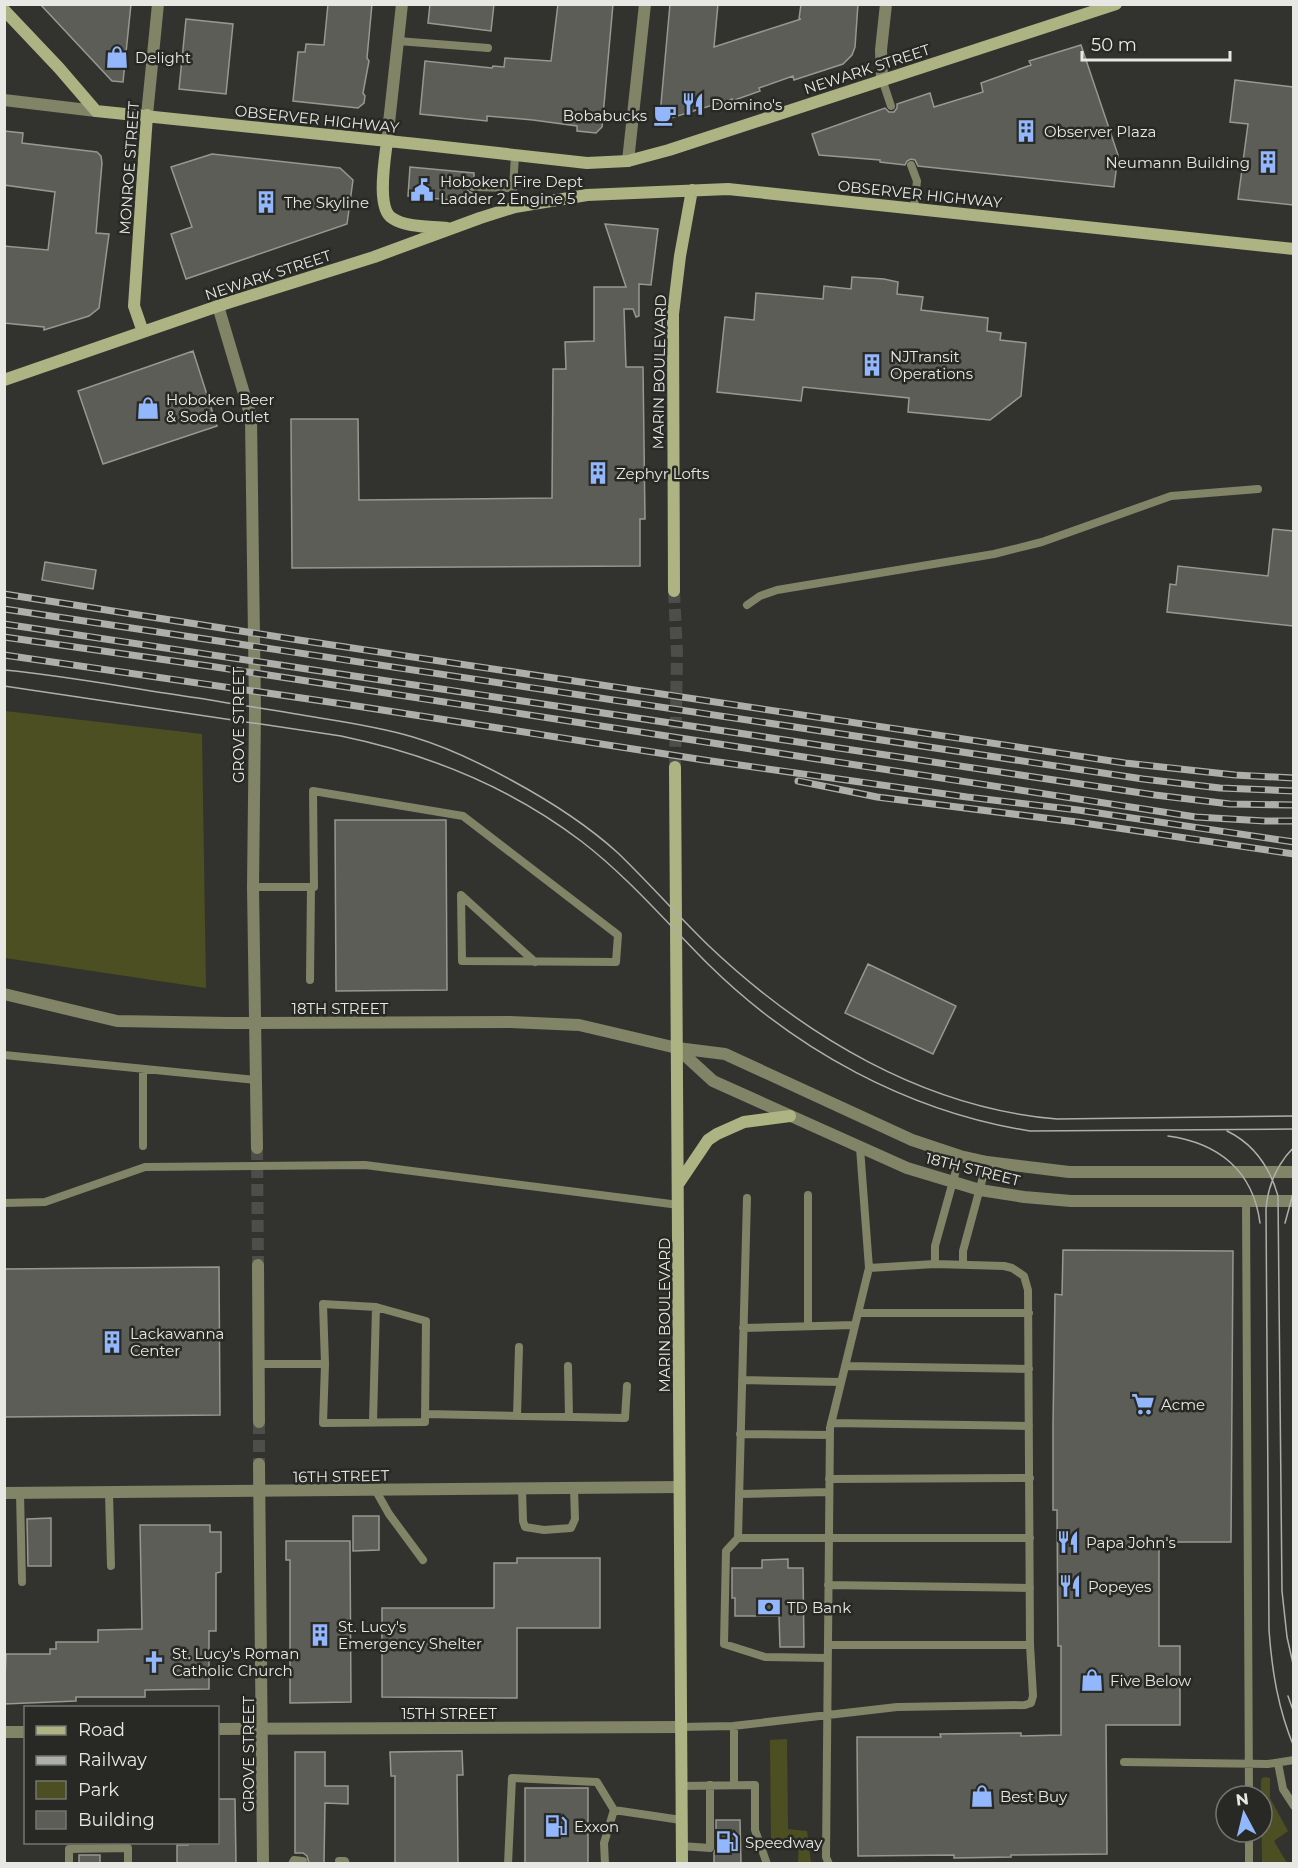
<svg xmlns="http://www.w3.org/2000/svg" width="1298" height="1868" viewBox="0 0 1298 1868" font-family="Montserrat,sans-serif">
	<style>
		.green { fill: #4c4f21 }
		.building { fill: #5d5d58; stroke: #989892; stroke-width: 1.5 }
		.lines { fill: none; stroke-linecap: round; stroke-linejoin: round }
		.tertiary-tunnel { stroke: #4d4e49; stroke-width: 12; stroke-dasharray: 12 6; stroke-linecap: butt }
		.secondary-tunnel { stroke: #4d4e49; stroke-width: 12; stroke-dasharray: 12 6; stroke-linecap: butt }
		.service { stroke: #818467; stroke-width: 8 }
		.minor { stroke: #818467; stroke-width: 12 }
		.tertiary { stroke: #818467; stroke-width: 12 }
		.secondary { stroke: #aeb384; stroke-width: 12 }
		.tram { stroke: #aeafab; stroke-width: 1.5 }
		.rail-casing { stroke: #aeafab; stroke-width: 7 }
		.rail { stroke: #282924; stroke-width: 4.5; stroke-dasharray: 14; stroke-linecap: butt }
		.labels { text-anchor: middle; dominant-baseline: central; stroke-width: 5; stroke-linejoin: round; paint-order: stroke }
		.poi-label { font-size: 15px; fill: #e7e8e4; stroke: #282924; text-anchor: start }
		.street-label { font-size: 15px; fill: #e7e8e4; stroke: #282924 }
	</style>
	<rect width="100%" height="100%" fill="#32332e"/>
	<path class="green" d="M5 711 202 734 206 988 5 958Z
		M787 1739 788 1829 807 1831 811 1863H798L799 1839 771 1841 770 1740Z
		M1265 1777 1270 1778V1798L1288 1831 1274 1841 1287 1863H1262L1261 1782 1262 1778Z"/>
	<path class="building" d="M40 4H131L123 82 112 81Z
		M328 4H372L367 58 369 61 363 93 365 96 364 103 358 108 293 101 298 52H305L306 44 324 45Z
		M430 4H494L491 31 428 23Z
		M558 4H613L602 127 596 133 577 131V126L533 120 487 116V121L420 114 425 61 492 68 493 66 504 67 505 58 551 61Z
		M670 4H718L714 47 801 19H799L801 4H858L855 47 852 55 843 64 794 80 793 76 759 88 760 91 732 101V99L668 119 660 115Z
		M186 19 233 24 226 94 179 89Z
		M1081 45 1118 155 1114 187 918 166 915 160 911 159 907 161 905 165 880 162V160L819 155 812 134 885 108 889 112H894L897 108V104L930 93 934 107 983 92 981 83 1031 65 1029 61Z
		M1235 80 1293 87V205L1238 199 1248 124 1230 122Z
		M4 131 23 133 22 143 97 152 101 156 102 163 96 233 109 234 99 308 89 316 44 330V327L4 323V246L48 250 55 192 4 185Z
		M212 154 340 168 353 180 347 224 186 279 171 234 192 227 171 167Z
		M410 167 474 173V181L469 182 467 186 468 191 472 193V202L408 196Z
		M605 224 658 229 651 285 639 284V316L636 317 633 309H624L626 367H643L645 519H640V566L292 568 291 419H358L359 500 552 498 553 369H566L565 342 594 341V287H626Z
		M852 277 884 279 898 282 897 294 923 297 921 310 988 318 987 331 1001 333 1000 340 1026 343 1021 396 990 420 908 412 909 398 803 387 801 401 717 392 725 317 754 320 756 293 823 299 824 286 851 289Z
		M193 351 217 426 103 464 78 391Z
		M1273 529 1293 531V626L1167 612 1170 584 1176 585 1178 566 1268 576Z
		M45 562 96 570 93 589 42 580Z
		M335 820H446L447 990 336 991Z
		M868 964 956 1006 933 1054 845 1013Z
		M1063 1250 1233 1251 1231 1542H1159V1646H1180V1725H1106L1107 1854 1011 1855V1857L954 1858V1855L858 1856 857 1737H941L940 1734 1021 1733V1736L1061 1735V1646H1058L1057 1510H1053V1425L1055 1294 1062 1295Z
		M219 1267 220 1415 4 1417V1269Z
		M353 1516H379V1550L353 1551Z
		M51 1518V1566H28L27 1519Z
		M140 1525H210V1532H221V1572L216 1573V1631H209V1689L145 1690V1697H76V1701L4 1704 6 1654H50V1649H56V1642H98V1630L142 1629Z
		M286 1541H350L351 1702 290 1703V1560H286Z
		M517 1558H600V1628H517V1698L382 1697V1608H494V1563H517Z
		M788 1559V1568H803L804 1647H780L779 1616H735V1598H732V1568H762V1560Z
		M462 1751 463 1775H457L458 1863H395V1776H391L390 1752Z
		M295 1752H325V1786H348V1804L325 1803 324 1863H309L307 1856 303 1853H295Z
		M525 1788H588V1863H525Z
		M218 1799H235L236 1863H177V1845H188V1842H218Z
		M716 1820H740L741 1863H714V1853L716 1848Z
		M79 1855H100V1863H79Z"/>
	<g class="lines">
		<path class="tertiary-tunnel" d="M257 1148 258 1265
			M259 1422V1464"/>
		<path class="secondary-tunnel" d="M674 591 677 654 675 767"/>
		<path class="service" d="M398 41 488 48
			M882 79 891 106
			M911 165 917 181 914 208
			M473 187 513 188
			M515 207 513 188 515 155
			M747 605 760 596 777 590 994 554 1042 542 1171 496 1258 489
			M253 887H314L313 791 463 816 618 935 616 962 462 961 461 895 535 962
			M310 980 311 887
			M4 1055 256 1080
			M143 1069V1146
			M860 1148 869 1268
			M747 1198 738 1538 726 1551 724 1644 765 1657 827 1658
			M1246 1201 1249 1796
			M4 1203 45 1202 145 1167 365 1165 679 1205
			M935 1264V1246L960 1156
			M963 1265V1251L987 1162
			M323 1304 376 1307 426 1321 425 1422 323 1423 325 1364Z
			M858 1313H1029
			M808 1326V1195
			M743 1328 855 1325
			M259 1364H325
			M568 1366 569 1417
			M845 1366 1029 1369
			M742 1380 841 1382
			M425 1414 625 1418 627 1386
			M517 1416 519 1347
			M373 1422 376 1307
			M831 1423 1029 1426
			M740 1434 830 1435
			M829 1479 1030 1478
			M522 1489 523 1521 525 1527 544 1530 571 1528 575 1519 574 1488
			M376 1491 389 1514 423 1560
			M20 1493 22 1582
			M109 1493 111 1566
			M739 1494 829 1492
			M738 1538H1030
			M828 1585 1030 1588
			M828 1645H1030
			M680 1727 733 1726 897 1707 1025 1705 1031 1703 1033 1696 1030 1645 1028 1290 1024 1276 1012 1268 1004 1266 935 1264 869 1268 830 1428 826 1857 829 1864
			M1124 1762 1268 1764 1294 1760
			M1278 1763 1283 1789 1294 1806
			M734 1785V1726
			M681 1786 755 1785V1830L767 1864
			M681 1846 710 1848V1785
			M339 1861H345L346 1864
			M69 1864V1849L128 1848V1864
			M292 1864 294 1860 303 1861
			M508 1864 512 1778 597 1782 614 1810 681 1820
			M605 1864 604 1843 614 1810
			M1249 1864V1832"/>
		<path class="minor" d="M882 79 881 50 886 4
			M4 1493 679 1487
			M218 1729 680 1727
			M4 1732H26"/>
		<path class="tertiary" d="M4 100 96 111
			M147 115 158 4
			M387 141 402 4
			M628 161 645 4
			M218 306 251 417 255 711 253 887 257 1148
			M4 994 117 1021 228 1023 510 1022 579 1025 677 1048 725 1054 912 1140 960 1156 987 1162 1069 1172H1294
			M677 1048 713 1081 907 1168 980 1190 1024 1197 1071 1201H1294
			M258 1265 259 1422
			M259 1464 263 1864"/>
		<path class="secondary" d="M4 10 59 68 96 111 417 144 587 163 628 161 669 150 1116 4
			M387 141C385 159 376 208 392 218 407 228 430 226 447 228
			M143 332 134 306 147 115
			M4 380 218 306 374 257 480 218 515 207 587 195 728 189 1294 249
			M674 591 673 314 680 256 692 190
			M675 767 682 1864
			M679 1183 708 1140 717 1134 744 1122 790 1116"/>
		<path class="tram" d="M4 670C69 676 134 689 198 698 239 705 280 711 320 718 352 723 383 728 413 737 447 747 480 763 511 780 548 800 586 824 618 853 649 883 678 916 709 946 804 1036 924 1108 1057 1119L1294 1116
			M4 686 341 736C428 754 510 787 581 841 628 877 666 922 708 964 795 1050 909 1112 1030 1131L1294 1129
			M1227 1131C1254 1144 1270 1168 1278 1196L1282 1591 1287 1637 1294 1668
			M1168 1136C1218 1143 1253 1170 1260 1223
			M1294 1147C1276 1165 1268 1185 1266 1209L1269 1630C1272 1671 1278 1709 1294 1747
			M1285 1223 1294 1190
			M1288 1696 1294 1713"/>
		<g class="rail-casing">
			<path id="rail" d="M4 594 292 639 1125 763 1235 775 1294 778
				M4 609 1143 779 1220 788 1294 791
				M4 624 1155 795 1230 804 1294 805
				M4 637 209 666 1196 817 1265 821H1294
				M4 655 350 705 704 760 967 797 1078 810 1294 842
				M798 781 877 797 1077 822 1294 854"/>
		</g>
		<use href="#rail" class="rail"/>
	</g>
	<defs>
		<g id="shop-bare" transform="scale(1.8)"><path d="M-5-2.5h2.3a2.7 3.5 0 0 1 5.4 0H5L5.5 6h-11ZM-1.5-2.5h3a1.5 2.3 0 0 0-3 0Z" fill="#92b7fd" stroke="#282924" stroke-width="2.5" paint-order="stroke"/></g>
		<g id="restaurant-bare" transform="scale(1.8)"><path d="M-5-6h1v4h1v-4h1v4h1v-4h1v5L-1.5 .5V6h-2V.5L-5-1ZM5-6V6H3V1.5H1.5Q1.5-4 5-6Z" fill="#92b7fd" stroke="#282924" stroke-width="2.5" paint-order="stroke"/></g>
		<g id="cafe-bare" transform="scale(1.8)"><path d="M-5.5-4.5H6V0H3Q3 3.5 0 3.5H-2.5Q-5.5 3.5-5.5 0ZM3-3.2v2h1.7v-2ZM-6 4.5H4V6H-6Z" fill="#92b7fd" stroke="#282924" stroke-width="2.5" paint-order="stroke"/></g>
		<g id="building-bare" transform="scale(1.8)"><path d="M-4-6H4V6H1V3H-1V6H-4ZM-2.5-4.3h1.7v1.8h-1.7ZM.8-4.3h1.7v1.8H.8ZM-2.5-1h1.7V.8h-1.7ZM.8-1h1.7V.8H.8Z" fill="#92b7fd" stroke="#282924" stroke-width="2.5" paint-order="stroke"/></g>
		<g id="civic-bare" transform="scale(1.8)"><path d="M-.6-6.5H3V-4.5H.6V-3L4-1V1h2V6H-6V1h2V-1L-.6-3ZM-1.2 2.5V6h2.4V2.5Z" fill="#92b7fd" stroke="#282924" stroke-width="2.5" paint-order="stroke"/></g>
		<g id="supermarket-bare" transform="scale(1.8)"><path d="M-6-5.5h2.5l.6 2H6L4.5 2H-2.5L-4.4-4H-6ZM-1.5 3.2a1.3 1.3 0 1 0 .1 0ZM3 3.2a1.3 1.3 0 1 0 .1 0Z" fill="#92b7fd" stroke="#282924" stroke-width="2.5" paint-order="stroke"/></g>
		<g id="bank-bare" transform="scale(1.8)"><path d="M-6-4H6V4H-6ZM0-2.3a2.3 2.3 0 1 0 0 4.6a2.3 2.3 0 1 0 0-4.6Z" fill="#92b7fd" stroke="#282924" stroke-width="2.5" paint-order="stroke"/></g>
		<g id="church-bare" transform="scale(1.8)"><path d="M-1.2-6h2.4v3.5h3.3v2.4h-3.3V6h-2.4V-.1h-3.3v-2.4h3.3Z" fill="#92b7fd" stroke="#282924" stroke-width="2.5" paint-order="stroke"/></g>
		<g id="fuel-bare" transform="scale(1.8)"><path d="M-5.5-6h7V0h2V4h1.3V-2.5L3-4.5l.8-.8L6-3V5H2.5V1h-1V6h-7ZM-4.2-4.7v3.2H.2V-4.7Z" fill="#92b7fd" stroke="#282924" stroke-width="2.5" paint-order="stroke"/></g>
	</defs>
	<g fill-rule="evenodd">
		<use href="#shop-bare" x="117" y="57"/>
		<use href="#restaurant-bare" x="693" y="104"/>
		<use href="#cafe-bare" x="665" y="115"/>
		<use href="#building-bare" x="1026" y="131"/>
		<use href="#building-bare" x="1268" y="162"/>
		<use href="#civic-bare" x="422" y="190"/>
		<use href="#building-bare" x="266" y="202"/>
		<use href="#building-bare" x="872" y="365"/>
		<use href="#shop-bare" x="148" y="408"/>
		<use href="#building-bare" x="598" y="473"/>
		<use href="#building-bare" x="112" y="1342"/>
		<use href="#supermarket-bare" x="1143" y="1404"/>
		<use href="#restaurant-bare" x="1068" y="1542"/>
		<use href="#restaurant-bare" x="1070" y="1586"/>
		<use href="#bank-bare" x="769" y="1607"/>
		<use href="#building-bare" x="320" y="1635"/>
		<use href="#church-bare" x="154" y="1662"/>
		<use href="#shop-bare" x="1092" y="1680"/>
		<use href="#shop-bare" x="982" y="1796"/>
		<use href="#fuel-bare" x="556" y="1826"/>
		<use href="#fuel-bare" x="727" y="1842"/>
	</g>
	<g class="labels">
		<g class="poi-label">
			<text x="135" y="57">Delight</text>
			<text x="711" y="104">Domino's</text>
			<text x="647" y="115" text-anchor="end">Bobabucks</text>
			<text x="1044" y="131">Observer Plaza</text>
			<text x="1250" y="162" text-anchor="end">Neumann Building</text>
			<text x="440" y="181">Hoboken Fire Dept<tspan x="440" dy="17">Ladder 2 Engine 5</tspan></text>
			<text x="284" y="202">The Skyline</text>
			<text x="890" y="356">NJTransit<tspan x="890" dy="17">Operations</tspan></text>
			<text x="166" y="399">Hoboken Beer<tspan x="166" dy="17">&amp; Soda Outlet</tspan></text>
			<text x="616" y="473">Zephyr Lofts</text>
			<text x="130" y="1333">Lackawanna<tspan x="130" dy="17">Center</tspan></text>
			<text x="1161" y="1404">Acme</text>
			<text x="1086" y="1542">Papa John's</text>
			<text x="1088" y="1586">Popeyes</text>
			<text x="787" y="1607">TD Bank</text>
			<text x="338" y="1626">St. Lucy's<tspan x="338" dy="17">Emergency Shelter</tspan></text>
			<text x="172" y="1653">St. Lucy's Roman<tspan x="172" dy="17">Catholic Church</tspan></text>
			<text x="1110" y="1680">Five Below</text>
			<text x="1000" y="1796">Best Buy</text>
			<text x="574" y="1826">Exxon</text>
			<text x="745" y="1842">Speedway</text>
		</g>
		<g class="street-label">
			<text transform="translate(867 69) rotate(-18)">NEWARK STREET</text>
			<text transform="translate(317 119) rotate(6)">OBSERVER HIGHWAY</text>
			<text transform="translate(129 168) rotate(-86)">MONROE STREET</text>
			<text transform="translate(920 194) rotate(6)">OBSERVER HIGHWAY</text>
			<text transform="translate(268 275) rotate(-18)">NEWARK STREET</text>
			<text transform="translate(659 372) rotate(-89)">MARIN BOULEVARD</text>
			<text transform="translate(238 725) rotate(-90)">GROVE STREET</text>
			<text x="340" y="1008">18TH STREET</text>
			<text transform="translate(973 1169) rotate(14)">18TH STREET</text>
			<text transform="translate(664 1315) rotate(-90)">MARIN BOULEVARD</text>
			<text transform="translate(341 1476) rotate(-1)">16TH STREET</text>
			<text x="449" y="1713">15TH STREET</text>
			<text transform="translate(248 1754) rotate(-90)">GROVE STREET</text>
		</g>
	</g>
	<rect width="1298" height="1868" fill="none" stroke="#e7e8e4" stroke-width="12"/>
	<rect x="24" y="1706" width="195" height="138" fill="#282924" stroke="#747571" stroke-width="1.5"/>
	<rect x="36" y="1726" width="30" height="9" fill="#aeb384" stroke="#747571" stroke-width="1.5"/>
	<text x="78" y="1736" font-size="18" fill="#e7e8e4">Road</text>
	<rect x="36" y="1756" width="30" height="9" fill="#aeafab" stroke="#747571" stroke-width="1.5"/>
	<text x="78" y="1766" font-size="18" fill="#e7e8e4">Railway</text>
	<rect x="36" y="1781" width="30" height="18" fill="#4c4f21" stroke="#747571" stroke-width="1.5"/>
	<text x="78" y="1796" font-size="18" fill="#e7e8e4">Park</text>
	<rect x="36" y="1811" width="30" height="18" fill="#5d5d58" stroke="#747571" stroke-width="1.5"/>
	<text x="78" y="1826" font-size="18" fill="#e7e8e4">Building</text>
	<g transform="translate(1244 1814) rotate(353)"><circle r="28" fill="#282924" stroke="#747571" stroke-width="1.5"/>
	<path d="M0-4.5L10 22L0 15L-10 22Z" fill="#92b7fd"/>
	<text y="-9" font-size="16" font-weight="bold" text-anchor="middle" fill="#e7e8e4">N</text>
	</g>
	<path d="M1082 51v9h148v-9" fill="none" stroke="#e7e8e4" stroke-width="3"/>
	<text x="1091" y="51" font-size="18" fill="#e7e8e4" stroke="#282924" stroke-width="4.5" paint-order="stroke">50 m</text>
</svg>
